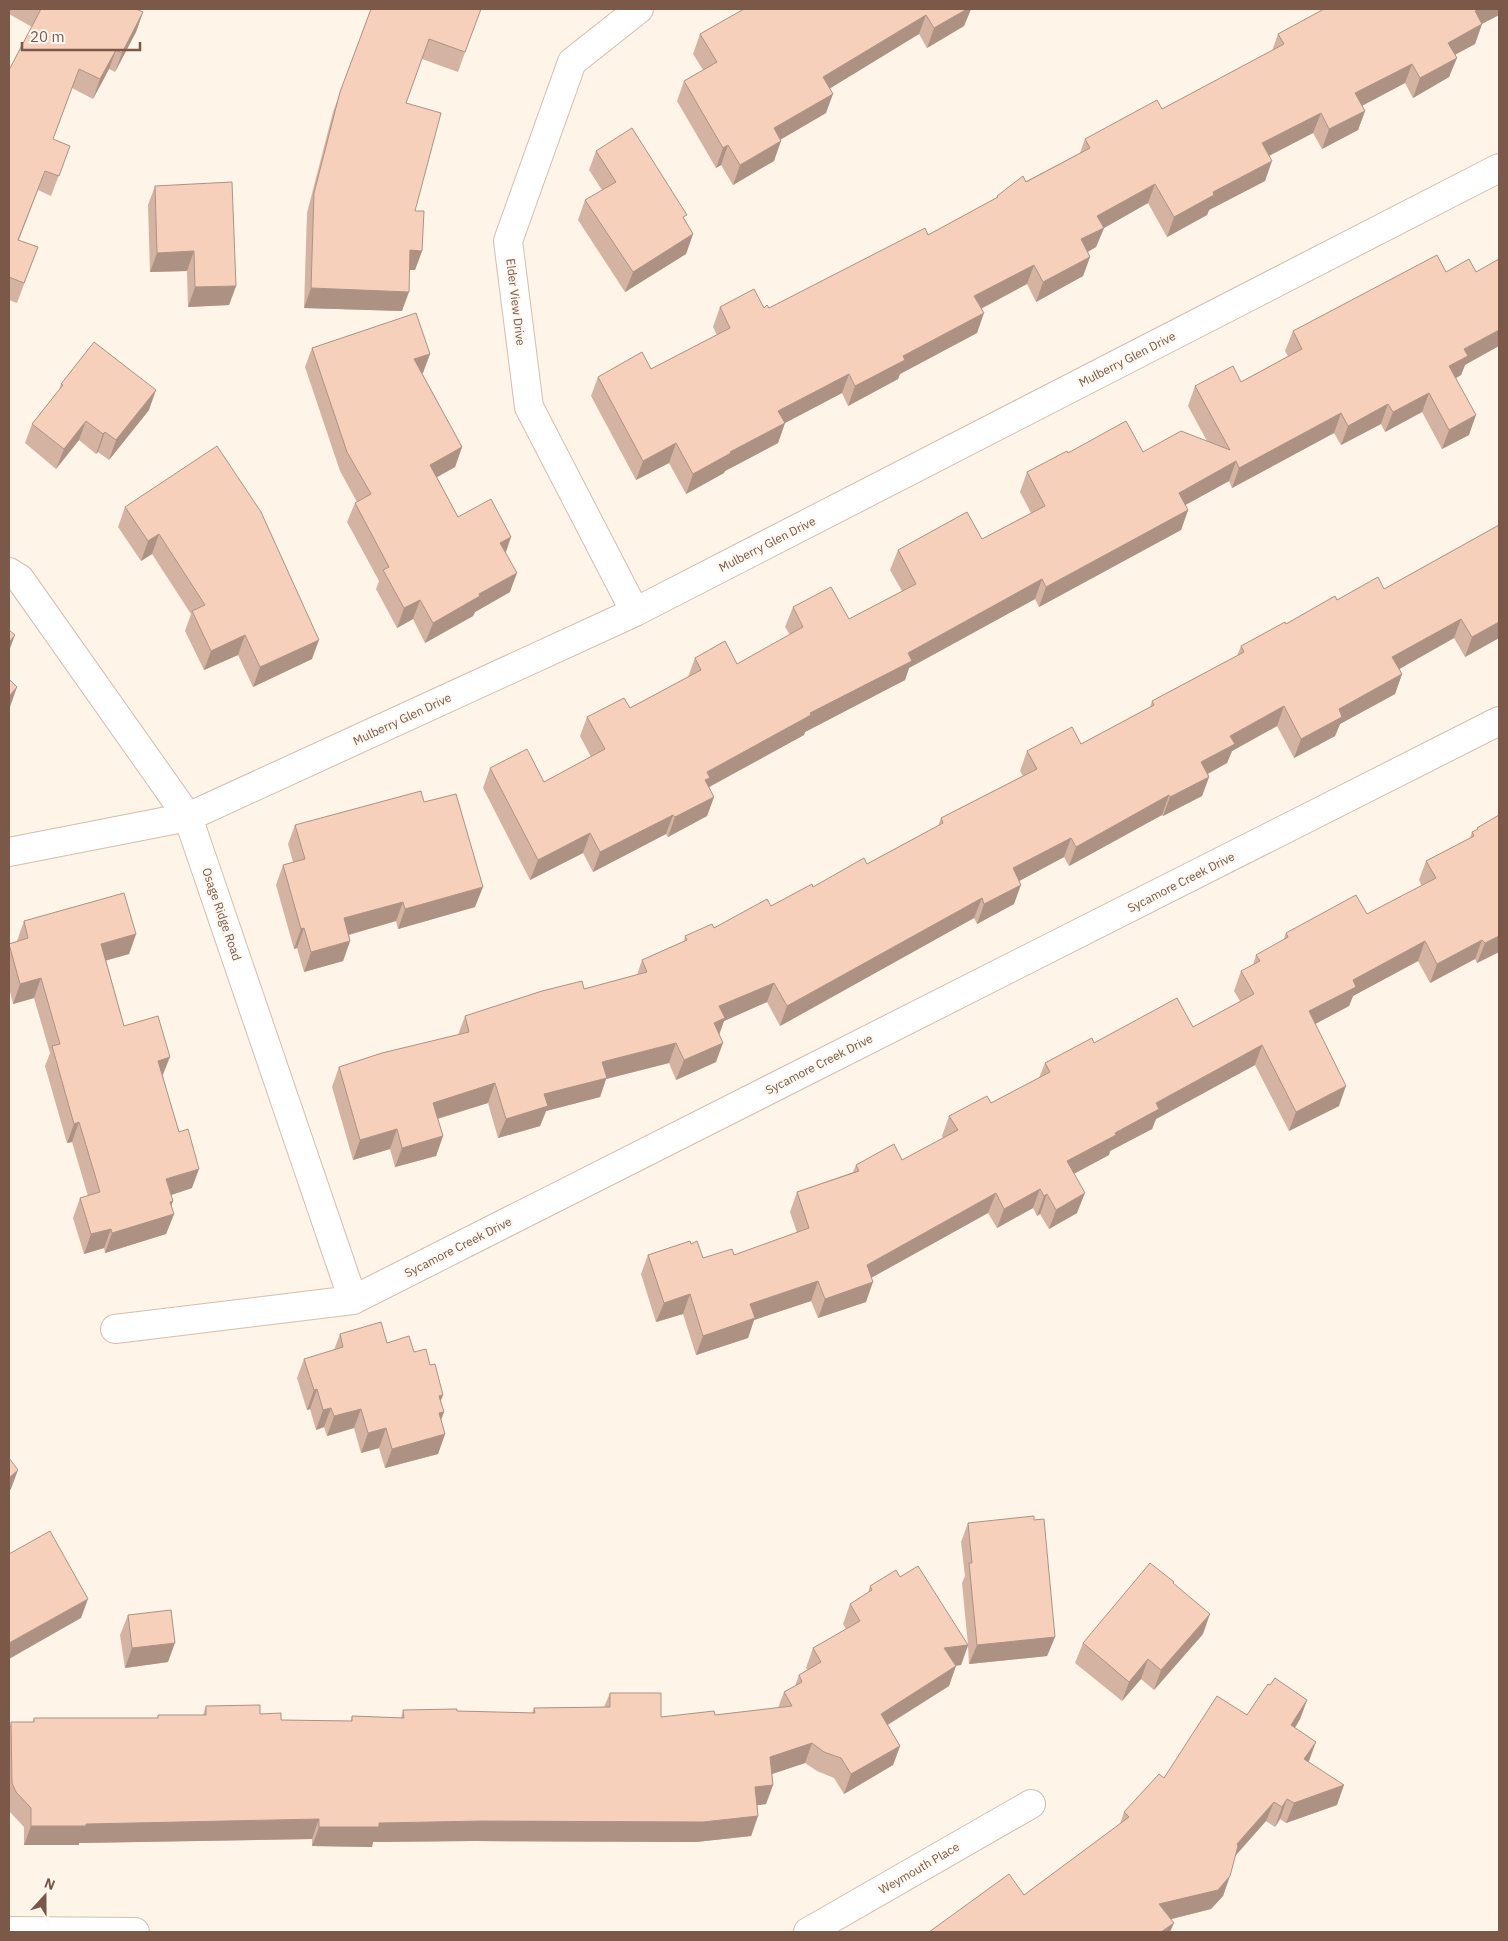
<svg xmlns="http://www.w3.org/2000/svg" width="1508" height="1941" viewBox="0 0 1508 1941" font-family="'IBM Plex Sans',sans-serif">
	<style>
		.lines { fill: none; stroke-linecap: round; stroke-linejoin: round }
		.minor-casing { stroke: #d5bdae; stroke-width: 30 }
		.minor { stroke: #fff; stroke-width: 28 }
		.wall { fill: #d4b3a2 }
		.shaded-wall { fill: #ad9284 }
		.building { fill: #f7d0bc; stroke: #ad9284 }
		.labels { text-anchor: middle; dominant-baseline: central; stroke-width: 4; stroke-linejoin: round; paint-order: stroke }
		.street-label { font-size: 12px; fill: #7c5848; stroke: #fff8f0 }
	</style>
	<rect width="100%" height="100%" fill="#fef4e7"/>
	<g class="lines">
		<g class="minor-casing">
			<path id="minor" d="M9 572 20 579 188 817 353 1300
				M635 612 529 407 508 241 572 62 639 9
				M9 852 188 817 635 612 1499 168
				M115 1329 353 1300 1499 721
				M9 1931 135 1932
				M808 1932 1031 1804"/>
		</g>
		<use href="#minor" class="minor"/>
	</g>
	<path class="wall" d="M9 9H136L143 12 136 32 115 72 109 69 93 99 72 88 53 139 70 146 51 196 38 190 19 240 38 247 17 303 9 300V70L32 27 9 14Z
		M371 9 479 13 458 72 422 59 406 103 415 211 422 251 415 270H410L402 311 304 308 307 213 333 112Z
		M971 9 964 26 927 48 919 34 830 88 826 113 780 140 774 161 733 185 721 165 716 168 677 101 684 81 703 70 693 54 700 34Z
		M1499 9V15L1482 24 1475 44 1455 55 1449 77 1413 98 1405 83 1362 106 1365 111 1358 130 1322 149 1313 133 1269 156 1265 181 1209 210 1207 215 1167 237 1148 203 1104 228 1096 247 1088 252 1090 257 1083 276 1036 302 1027 284 981 309 977 333 900 374 898 379 848 406 842 393 785 423 778 443 725 471 724 473 686 494 669 463 636 480 591 396 598 377 651 369 717 335 713 327 720 307 764 308H769L928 235 996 199 997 196 1080 153 1085 139 1162 109 1272 51 1278 34Z
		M596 151 685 220 693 234 686 254 625 292 578 220 585 200 602 190 589 170Z
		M155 186 236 286 229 305 188 307 187 271 150 272 148 205Z
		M1293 331 1465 365 1461 375 1456 378 1469 435 1442 449 1422 412 1385 432 1381 424 1341 445 1334 433 1232 488 1229 481 1185 505 1188 510 1181 530 1039 607 1035 599 909 668 905 680 805 732 804 735 709 787 714 797 707 816 668 837 666 834 593 872 583 853 530 880 483 788 490 768 544 782 591 757 580 736 587 717 630 708 688 677 695 658 737 664 790 635 785 627 793 607 849 619 902 591 890 570 898 550 982 539 1031 513 1020 492 1027 472 1068 453 1143 452 1207 441 1188 406 1195 386 1241 382 1288 356 1285 351Z
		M312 348 430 354 422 373 462 447 455 467 437 477 458 517 511 537 506 552 510 592 475 612 473 616 425 643 413 619 397 628 376 589 379 581 347 522 355 503 357 502 340 471 305 367Z
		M61 384 149 410 109 460 98 452 96 454 79 440 56 469 25 443 32 424 59 390Z
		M125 507 312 659 253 687 238 655 204 670 185 631 191 614 152 554 141 561 118 527Z
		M1499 525V638L1465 657 1454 638 1399 669 1402 674 1395 694 1340 724 1335 736 1294 758 1277 726 1232 751 1227 763 1208 774 1209 777 1202 796 1163 816 1162 815 1069 866 1064 857 1019 881 1014 904 977 924 974 918 780 1026 767 1002 724 1021 719 1034 716 1062 676 1080 669 1063 606 1079 600 1097 546 1111 540 1126 498 1138 488 1103 438 1119 443 1136 436 1156 395 1167 390 1149 353 1160 332 1087 339 1067 458 1035 465 1016 584 989 637 975 642 960 684 941 685 936 714 928 771 906 813 887 867 864 938 826 941 818 1023 776 1020 771 1027 751 1081 744 1150 707 1152 701 1237 656 1241 646 1286 624 1337 600 1384 589Z
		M424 802 475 907 398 929 396 921 349 935 350 941 343 961 304 972 297 948 294 949 276 885 283 865 293 862 288 844 295 825Z
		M1499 815V952L1477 963 1475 959 1430 983 1418 961 1353 996 1349 1006 1315 1024 1339 1106 1289 1131 1255 1065 1156 1119 1152 1129 1110 1151 1109 1155 1074 1174 1077 1213 1049 1229 1040 1214 1037 1216 1033 1208 997 1228 988 1213 871 1278 866 1302 818 1318 811 1301 754 1320 748 1338 696 1355 683 1314 656 1322 641 1274 648 1255 691 1244 703 1258 734 1255 797 1233 790 1212 797 1192 853 1172 856 1165 902 1160 943 1138 942 1136 949 1116 991 1103 1039 1078 1045 1063 1094 1043 1193 1027 1240 1001 1234 991 1241 971 1253 965 1256 955 1283 941 1286 933 1367 914 1422 886 1419 880 1426 861 1470 838 1472 832 1477 830V828Z
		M24 921 136 934 129 954 106 960 124 1026 163 1076 192 1188 171 1195 173 1201 171 1206 174 1214 166 1234 105 1253 104 1248 84 1254 73 1218 80 1198 88 1196 72 1142 67 1143 45 1066 50 1053 34 998 13 1004 9 988V944L17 941Z
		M340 1334 387 1343 414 1352 441 1402 444 1412 441 1419 445 1434 438 1454 385 1468 379 1448 361 1453 354 1428 327 1436 324 1427 316 1430 310 1409 307 1410 297 1378 304 1359 334 1350Z
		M1034 1520 1055 1637 1047 1656 969 1664 968 1646 961 1665 955 1666 949 1686 888 1725 900 1746 893 1765 844 1794 834 1778 817 1771 805 1763 772 1774 773 1785 766 1804 757 1805 758 1816 751 1836 696 1842 474 1841 373 1842 372 1847 312 1846V1839L79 1843V1845H24V1827L9 1811V1729L11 1722H33L34 1718H157L158 1715H203L206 1706 260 1714 281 1720 351 1721 352 1716 401 1718 403 1710 532 1713 534 1708 604 1707 610 1693 661 1717 715 1715 778 1708 784 1692 795 1686 799 1675 807 1670 806 1668 813 1648 846 1629 843 1624 850 1604 868 1593 870 1586 900 1577 968 1645 962 1583 965 1576 961 1542 968 1523Z
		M1174 1582V1584L1203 1634 1154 1690 1141 1679 1122 1701 1075 1663 1083 1643Z
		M128 1615 168 1662 125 1668 120 1635Z
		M1270 1685 1307 1700 1300 1719 1295 1728 1308 1761 1337 1805 1286 1823 1280 1819 1275 1827 1266 1821 1235 1856 1223 1896 1211 1909 1171 1919 1024 1895 1120 1824 1124 1812 1164 1778 1247 1715Z"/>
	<path class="shaded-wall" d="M967 9H971L964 26 927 48 934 28Z
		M1480 9H1499V15L1468 31 1475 11Z
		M143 12 136 32 115 72 122 53Z
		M926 15 919 34 816 97 823 77Z
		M1482 24 1475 44 1441 62 1448 43Z
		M116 50 109 69 93 99 100 79Z
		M1457 58 1449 77 1413 98 1420 78Z
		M1412 64 1405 83 1348 113 1355 93Z
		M833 94 826 113 766 148 774 128Z
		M1365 111 1358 130 1322 149 1329 129Z
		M1321 113 1313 133 1255 163 1262 143Z
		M781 141 774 161 733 185 740 165Z
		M728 145 721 165 716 168 723 148Z
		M1272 161 1265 181 1209 210 1207 215 1167 237 1174 217 1213 192Z
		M1155 184 1148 203 1104 228 1096 247 1074 259 1081 239 1097 216Z
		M693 234 686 254 625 292 633 272Z
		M410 250 422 251 415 270H403Z
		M194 251 187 271 150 272 157 253Z
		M1090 257 1083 276 1036 302 1043 282Z
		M1034 265 1027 284 967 316 974 296Z
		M236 286 229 305 188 307 195 287Z
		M311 288 409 292 402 311 304 308Z
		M984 313 977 333 900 374 898 379 848 406 855 386 903 356Z
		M1499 330V346L1465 365 1461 375 1442 386 1449 366 1464 349Z
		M430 354 423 373 407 378 414 359Z
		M849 374 842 393 785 423 778 443 725 471 724 473 686 494 693 474 730 452 778 411Z
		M156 390 149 410 109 460 116 440Z
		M1429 393 1422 412 1385 432 1393 412Z
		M1388 404 1381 424 1341 445 1348 426Z
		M1341 413 1334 433 1232 488 1239 468Z
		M1476 415 1469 435 1442 449 1449 430Z
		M86 421 79 440 56 469 64 449Z
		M105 432 98 452 96 454 103 434Z
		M676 443 669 463 636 480 643 461Z
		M462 447 455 467 423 485 430 465Z
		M1236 461 1229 481 1171 513 1179 493Z
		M1188 510 1181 530 1039 607 1046 587Z
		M159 534 152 554 141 561 148 541Z
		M511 537 504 557 500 543Z
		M517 573 510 592 475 612 473 616 425 643 433 623 479 594Z
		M1042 579 1035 599 909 668 905 680 805 732 804 735 700 792 707 772 810 713 908 653Z
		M420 600 413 619 397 628 404 608Z
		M1461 619 1454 638 1385 677 1392 657Z
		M1499 622V638L1465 657 1472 637Z
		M15 635 9 651V642Z
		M245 635 238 655 204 670 211 651Z
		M319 640 312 659 253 687 260 667Z
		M1402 674 1395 694 1340 724 1335 736 1294 758 1301 739 1339 709Z
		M17 687 10 707 9 708V696Z
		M1284 706 1277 726 1232 751 1227 763 1194 781 1201 762 1230 736Z
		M1209 777 1202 796 1163 816 1170 797Z
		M1169 795 1162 815 1069 866 1076 847Z
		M714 797 707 816 668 837 675 817Z
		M673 815 666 834 593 872 600 852Z
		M590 833 583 853 530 880 538 860Z
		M1071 838 1064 857 1006 888 1013 868Z
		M1021 885 1014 904 977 924 984 904Z
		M483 887 475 907 398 929 405 909Z
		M982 898 974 918 780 1026 787 1006Z
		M403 902 396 921 337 938 344 918Z
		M304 928 297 948 294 949 301 929Z
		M136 934 129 954 94 964 101 944Z
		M1499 936V952L1477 963 1485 943Z
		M1482 940 1475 959 1430 983 1437 964Z
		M350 941 343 961 304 972 311 952Z
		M1425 941 1418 961 1353 996 1349 1006 1302 1031 1309 1011 1353 980Z
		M41 978 34 998 13 1004 20 984Z
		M774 983 767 1002 724 1021 718 1038 707 1043 719 1006Z
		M676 1043 669 1063 606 1079 600 1097 546 1111 540 1126 498 1138 506 1119 544 1094 602 1062Z
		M723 1043 716 1062 676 1080 684 1060Z
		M1262 1045 1255 1065 1156 1119 1152 1129 1110 1151 1109 1155 1060 1181 1067 1161 1115 1133 1156 1103Z
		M170 1057 162 1077 158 1061Z
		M495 1083 488 1103 426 1122 433 1103Z
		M1346 1086 1339 1106 1289 1131 1296 1112Z
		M79 1122 72 1142 67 1143 74 1124Z
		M397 1129 390 1149 353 1160 360 1140Z
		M443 1136 436 1156 395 1167 402 1148Z
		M199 1169 192 1188 159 1199 166 1179Z
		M1040 1189 1033 1208 997 1228 1004 1209Z
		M996 1193 988 1213 860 1284 867 1265Z
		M1085 1193 1077 1213 1049 1229 1056 1210Z
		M1047 1194 1040 1214 1037 1216 1044 1196Z
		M173 1201 167 1216 174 1214 166 1234 105 1253 112 1233 170 1202Z
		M111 1229 104 1248 84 1254 91 1234Z
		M818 1281 811 1301 754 1320 748 1338 696 1355 703 1336 750 1304Z
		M873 1282 866 1302 818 1318 825 1299Z
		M690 1294 683 1314 656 1322 664 1303Z
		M317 1389 310 1409 307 1410 314 1390Z
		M443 1395 436 1414 439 1396Z
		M331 1408 324 1427 316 1430 323 1410Z
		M361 1409 354 1428 327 1436 334 1416Z
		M444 1412 437 1431 439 1413Z
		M386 1428 379 1448 361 1453 368 1433Z
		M445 1434 438 1454 385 1468 392 1449Z
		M18 1470 11 1489 9 1491V1478Z
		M88 1599 81 1618 9 1659V1643Z
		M1210 1614 1203 1634 1154 1690 1161 1670Z
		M1055 1637 1047 1656 969 1664 977 1645Z
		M175 1643 168 1662 125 1668 132 1648Z
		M968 1645 961 1665 937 1667 944 1648Z
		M1148 1659 1141 1679 1122 1701 1129 1682Z
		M956 1666 949 1686 874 1733 881 1714Z
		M1307 1700 1300 1719 1284 1745 1291 1725Z
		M1316 1742 1309 1761 1297 1779 1304 1759Z
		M812 1743 805 1763 763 1777 770 1757Z
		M900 1746 893 1765 844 1794 851 1774Z
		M773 1785 766 1804 748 1807 755 1787Z
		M1344 1785 1337 1805 1286 1823 1294 1803Z
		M1287 1799 1280 1819 1275 1827 1282 1807Z
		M1274 1802 1266 1821 1229 1863 1237 1844Z
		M758 1816 751 1836 696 1842 474 1841 373 1842 372 1847 312 1846 319 1827 379 1823Z
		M319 1819 312 1839 79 1843V1845H24L31 1826 86 1824Z
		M1230 1876 1223 1896 1211 1909 1152 1924 1159 1904Z
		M1174 1923 1170 1932H1161Z"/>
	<path class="building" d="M41 9H136L143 12 122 53 116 50 100 79 79 69 53 139 70 146 59 176 45 171 18 240 38 247 24 283 9 277V70Z
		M371 9H481L465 52 429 39 406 103 441 113 415 211H424L422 251 410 250 409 292 311 288 314 193 340 92Z
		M744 9H967L934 28 926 15 823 77 833 94 774 128 781 141 740 165 728 145 723 148 684 81 717 62 700 34Z
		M1324 9H1480L1475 11 1482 24 1448 43 1457 58 1420 78 1412 64 1355 93 1365 111 1329 129 1321 113 1262 143 1272 161 1213 192 1214 195 1174 217 1155 184 1097 216 1104 228 1081 239 1090 257 1043 282 1034 265 974 296 984 313 903 356 905 360 855 386 849 374 778 411 785 423 730 452 731 453 693 474 676 443 643 461 598 377 642 352 651 369 730 328 720 307 754 289 764 308 767 305 769 308 925 228 928 235 998 197 997 196 1023 176 1026 182 1090 148 1085 139 1157 100 1162 109 1284 44 1278 34Z
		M632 128 687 215 683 217 693 234 633 272 585 200 616 182 596 151Z
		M232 182 236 286 195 287 194 251 157 253 155 186Z
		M1437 255 1446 272 1469 259 1476 272 1499 259V330L1464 349 1468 356 1449 366 1476 415 1449 430 1429 393 1393 412 1388 404 1348 426 1341 413 1239 468 1236 461 1179 493 1188 510 1046 587 1042 579 908 653 912 661 810 713 811 715 707 772 710 778 705 780 714 797 675 817 673 815 600 852 590 833 538 860 490 768 527 749 544 782 605 749 587 717 624 698 630 708 701 670 695 658 725 641 737 664 803 627 793 607 831 587 849 619 916 584 898 550 967 512 982 539 1045 506 1027 472 1067 451 1068 453 1126 421 1143 452 1181 431 1230 450 1195 386 1233 366 1241 382 1302 349 1293 331Z
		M416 313 430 354 414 359 462 447 430 465 458 517 491 499 511 537 500 543 517 573 479 594 480 596 433 623 420 600 404 608 383 570 389 567 355 503 371 494 347 452 312 348Z
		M94 342 156 390 116 440 105 432 103 434 86 421 64 449 32 424 63 385 61 384Z
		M217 446 261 512 319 640 260 667 245 635 211 651 192 611 205 605 159 534 148 541 125 507Z
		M1499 525V622L1472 637 1461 619 1392 657 1402 674 1339 709 1342 717 1301 739 1284 706 1230 736 1235 744 1201 762 1209 777 1170 797 1169 795 1076 847 1071 838 1013 868 1021 885 984 904 982 898 787 1006 774 983 719 1006 725 1018 714 1023 723 1043 684 1060 676 1043 602 1062 607 1078 544 1094 548 1106 506 1119 495 1083 433 1103 443 1136 402 1148 397 1129 360 1140 339 1067 382 1053 469 1032 465 1016 542 991 582 981 584 989 647 972 642 960 687 940 685 936 712 924 714 928 767 899 771 906 812 884 813 887 864 858 867 864 943 823 941 818 1037 769 1027 751 1072 727 1081 744 1154 705 1152 701 1244 652 1241 646 1285 622 1286 624 1335 596 1337 600 1378 577 1384 589Z
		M9 630 15 635 9 642Z
		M9 679 17 687 9 696Z
		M421 791 424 802 456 794 483 887 405 909 403 902 344 918 350 941 311 952 304 928 301 929 283 865 305 859 295 825Z
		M1499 815V936L1485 943 1482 940 1437 964 1425 941 1353 980 1356 987 1309 1011 1346 1086 1296 1112 1262 1045 1156 1103 1159 1109 1115 1133 1116 1135 1067 1161 1085 1193 1056 1210 1047 1194 1044 1196 1040 1189 1004 1209 996 1193 867 1265 873 1282 825 1299 818 1281 750 1304 755 1318 703 1336 690 1294 664 1303 648 1255 690 1241 691 1244 697 1241 703 1258 732 1249 734 1255 809 1228 797 1192 859 1171 856 1165 894 1144 902 1160 958 1130 949 1116 987 1096 991 1103 1050 1072 1045 1063 1092 1038 1094 1043 1177 998 1193 1027 1254 994 1241 971 1260 961 1256 955 1288 937 1286 933 1356 895 1367 914 1436 878 1426 861 1474 836 1472 832 1478 829 1477 828Z
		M124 893 136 934 101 944 124 1026 158 1016 170 1057 158 1061 179 1132 188 1129 199 1169 166 1179 173 1201 170 1202 174 1214 112 1233 111 1229 91 1234 80 1198 100 1192 79 1122 74 1124 52 1046 60 1044 41 978 20 984 9 944 28 938 24 921Z
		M381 1322 387 1343 409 1336 414 1352 426 1349 430 1365 435 1364 443 1395 439 1396 444 1412 439 1413 445 1434 392 1449 386 1428 368 1433 361 1409 334 1416 331 1408 323 1410 317 1389 314 1390 304 1359 343 1347 340 1334Z
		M9 1458 18 1470 9 1478Z
		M1034 1516V1520L1044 1519 1055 1637 977 1645 969 1563H972L968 1523Z
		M50 1531 88 1599 9 1643V1554Z
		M1150 1563 1174 1582 1173 1583 1210 1614 1161 1670 1148 1659 1129 1682 1083 1643Z
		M918 1566 968 1645 944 1648 956 1666 881 1714 900 1746 851 1774 841 1758 824 1752 812 1743 770 1757 773 1785 755 1787 758 1816 703 1822 481 1821 379 1823V1827H319V1819L86 1824V1826H31V1808L16 1792 12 1783 11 1722H34V1718H158V1715H206V1706L260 1705V1714L281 1713V1720L352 1721V1716L404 1718 403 1710 457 1709V1711L535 1713 534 1708 610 1707V1693H661V1717L714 1711 715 1715 792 1706 784 1692 802 1682 799 1675 821 1662 813 1648 860 1621 850 1604 872 1590 870 1586 896 1570 900 1577Z
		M171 1610 175 1643 132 1648 128 1615Z
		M1275 1678 1307 1700 1291 1725 1316 1742 1304 1759 1344 1785 1294 1803 1287 1799 1282 1807 1274 1802 1237 1844 1238 1846 1230 1876 1218 1890 1159 1904 1174 1923 1161 1932H929L1009 1874 1024 1895 1129 1817 1124 1812 1159 1774 1164 1778 1217 1696 1247 1715 1268 1684 1270 1685Z"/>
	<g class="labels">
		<g class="street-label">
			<text transform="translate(516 302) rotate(83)">Elder View Drive</text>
			<text transform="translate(1127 359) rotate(-27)">Mulberry Glen Drive</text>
			<text transform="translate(767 544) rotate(-27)">Mulberry Glen Drive</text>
			<text transform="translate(402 719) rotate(-25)">Mulberry Glen Drive</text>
			<text transform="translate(1181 882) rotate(-27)">Sycamore Creek Drive</text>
			<text transform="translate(222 914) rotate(71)">Osage Ridge Road</text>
			<text transform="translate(819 1064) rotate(-27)">Sycamore Creek Drive</text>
			<text transform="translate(458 1247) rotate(-27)">Sycamore Creek Drive</text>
			<text transform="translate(919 1868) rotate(-30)">Weymouth Place</text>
		</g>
	</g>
	<rect width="1508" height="1941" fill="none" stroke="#7c5848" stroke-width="20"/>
	<g transform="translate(45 1896) rotate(21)" stroke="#fff8f0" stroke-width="4" paint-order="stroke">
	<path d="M0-4L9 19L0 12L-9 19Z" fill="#7c5848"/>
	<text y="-8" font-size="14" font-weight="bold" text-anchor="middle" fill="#7c5848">N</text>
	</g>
	<path d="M22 42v8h118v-8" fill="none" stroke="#7c5848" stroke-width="2.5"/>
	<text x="30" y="42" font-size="15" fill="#7c5848" stroke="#fff8f0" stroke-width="4" paint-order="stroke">20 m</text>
</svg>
